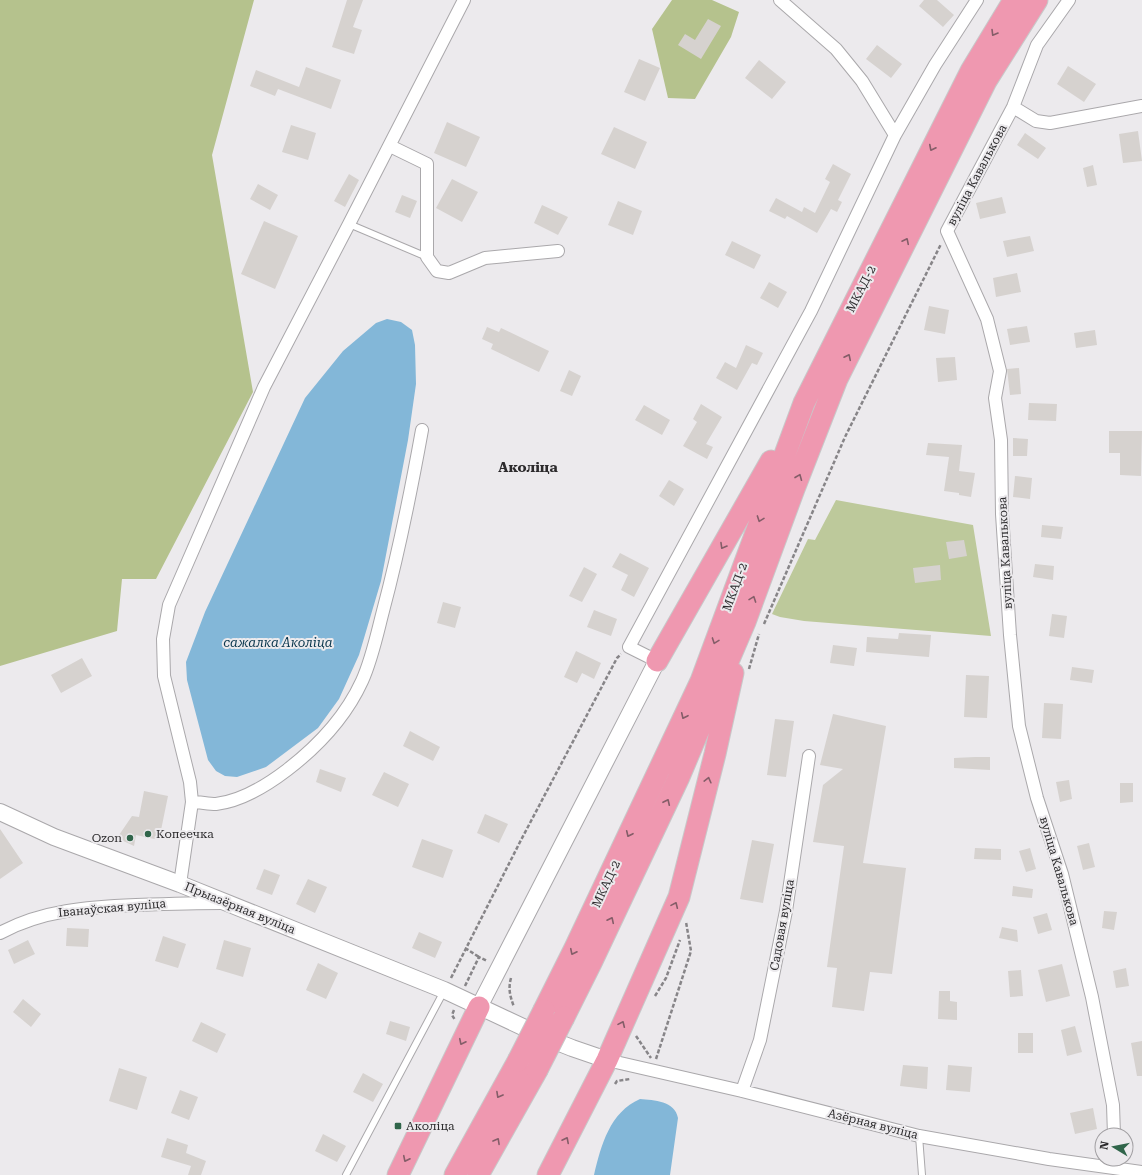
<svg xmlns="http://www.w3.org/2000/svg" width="1142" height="1175" viewBox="0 0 1142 1175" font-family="'Roboto Serif',serif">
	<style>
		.green { fill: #bdc99b }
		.forest { fill: #b5c28d }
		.water { fill: #83b7d8 }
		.building { fill: #d6d2cf }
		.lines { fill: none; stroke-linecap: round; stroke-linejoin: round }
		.service-casing { stroke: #aaa8ab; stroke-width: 8 }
		.minor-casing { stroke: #aaa8ab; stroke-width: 14 }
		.tertiary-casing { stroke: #aaa8ab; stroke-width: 18 }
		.trunk-casing { stroke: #c8c8c9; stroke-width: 23 }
		.path { stroke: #878588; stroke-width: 2.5; stroke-dasharray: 4 2; stroke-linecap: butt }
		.service { stroke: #fff; stroke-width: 6 }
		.minor { stroke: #fff; stroke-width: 12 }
		.tertiary { stroke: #fff; stroke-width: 16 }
		.trunk { stroke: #ef98b0; stroke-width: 21 }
		.trunk-bridge-casing { stroke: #c8c8c9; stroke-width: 23; stroke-linecap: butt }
		.trunk-bridge { stroke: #ef98b0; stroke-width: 21 }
		.oneway { stroke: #845d68 }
		.poi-dot { fill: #30654a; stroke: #eceaed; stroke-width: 1.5 }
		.labels { text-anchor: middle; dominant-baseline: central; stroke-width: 4; stroke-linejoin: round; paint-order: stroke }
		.street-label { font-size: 12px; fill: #2d2c2e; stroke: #eceaed }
		.poi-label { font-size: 12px; fill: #2d2c2e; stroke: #eceaed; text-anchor: start }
		.water-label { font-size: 13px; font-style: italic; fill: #0b374e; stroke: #eceaed }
		.quarter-label { font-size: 14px; font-weight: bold; fill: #2c2a2c; stroke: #eceaed }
	</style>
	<rect width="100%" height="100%" fill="#eceaed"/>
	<path class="green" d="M836 500 973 525 991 636 804 621 780 617 772 614 808 539 815 540Z"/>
	<path class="forest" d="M0 0H254L212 155 253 392 156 579H122L117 631 0 666Z
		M672 0H712L739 12 731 37 695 99 668 98 652 29Z"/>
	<path class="water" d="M387 319 401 322 412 330 415 345 416 384 408 440 381 581 359 655 339 699 318 728 266 767 237 777 225 776 216 771 208 760 187 680 186 662 205 612 305 398 343 351 376 323Z
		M640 1099C654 1100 675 1101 678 1118L670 1175H594C601 1145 610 1112 640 1099Z"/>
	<path class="building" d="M347 0H363L353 27 362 30 354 54 332 47Z
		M924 0H937L954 15 943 27 919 6Z
		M708 19 721 26 701 59 678 45 685 34 695 40Z
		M877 45 902 64 891 78 866 59Z
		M639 59 660 68 645 101 624 92Z
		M759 60 786 82 772 99 745 78Z
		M1068 66 1096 84 1084 102 1057 84Z
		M306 67 341 80 331 109 278 89 275 96 250 86 256 70 299 87Z
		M447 122 480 137 466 167 434 153Z
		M291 125 316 133 308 160 282 152Z
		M614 127 647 142 635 169 601 154Z
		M1138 131 1142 161 1123 163 1119 134Z
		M1025 133 1046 148 1038 159 1017 145Z
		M833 164 851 174 838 200 842 202 837 212 831 209 817 233 787 216 785 219 769 211 776 198 802 212 804 207 815 213 830 182 825 179Z
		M1093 165 1097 185 1087 187 1083 168Z
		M349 174 359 180 345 207 334 201Z
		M452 179 478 192 462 222 436 208Z
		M258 184 278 195 270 210 250 199Z
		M402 195 417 201 410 218 395 212Z
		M1002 197 1006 213 980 219 976 203Z
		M618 201 642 211 633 235 608 225Z
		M542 205 568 217 558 235 534 223Z
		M264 221 298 236 275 289 241 274Z
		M1030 236 1034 251 1007 257 1003 241Z
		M732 241 761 255 754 269 725 255Z
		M1017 273 1021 292 996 297 993 278Z
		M769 282 787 292 778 308 760 298Z
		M929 306 949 310 945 334 924 330Z
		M1027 326 1030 342 1010 345 1007 329Z
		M487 327 499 332 501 328 549 351 539 372 491 349 493 344 482 339Z
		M1095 330 1097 345 1076 348 1074 333Z
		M746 345 763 353 757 365 752 363 737 390 716 378 725 362 736 368Z
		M955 357 957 380 938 382 936 358Z
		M1019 368 1021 394 1010 395 1007 369Z
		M569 370 581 376 572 396 560 391Z
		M1029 403 1057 404 1056 421 1028 420Z
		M701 404 722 417 706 444 713 447 707 459 683 446 697 422 693 419Z
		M644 405 670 420 662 435 635 420Z
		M1109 431H1142L1141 476 1120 475V453H1109Z
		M1013 438 1028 439 1027 456H1013Z
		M928 443 962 445 959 471 975 473 971 497 959 495V493L944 491 949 457 926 455Z
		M1015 476 1032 478 1030 499 1013 497Z
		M669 480 684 489 674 506 659 496Z
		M1042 525 1063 527 1061 539 1041 537Z
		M964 540 967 556 949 559 946 542Z
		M620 553 649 568 634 597 621 590 628 575 612 567Z
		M1035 564 1054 566 1053 580 1033 577Z
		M940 565 941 580 915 583 913 568Z
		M584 567 597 574 582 602 569 596Z
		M443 602 461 607 455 628 437 623Z
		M594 610 617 619 611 636 587 627Z
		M1052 614 1067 616 1064 638 1049 636Z
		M899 633 931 635 929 657 866 652 867 637 898 639Z
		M833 645 857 648 854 666 830 663Z
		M576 651 601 663 594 679 582 673 577 683 564 677Z
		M82 658 92 676 61 693 51 675Z
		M1072 667 1094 670 1092 683 1070 680Z
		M966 675 989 676 987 718 964 717Z
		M1044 703 1063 704 1061 739 1042 738Z
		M833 714 886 726 863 863 906 868 892 974 870 972 864 1011 832 1007 837 968 827 967 844 846 813 842 823 785 843 769 820 765Z
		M775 719 794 721 786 777 767 775Z
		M410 731 440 747 433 761 403 746Z
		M975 757H990V770L954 768V758Z
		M320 769 346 778 341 792 316 782Z
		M384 772 409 784 398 807 372 795Z
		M1069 780 1072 799 1060 802 1056 782Z
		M1120 783H1133V802L1120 803Z
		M144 791 168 796 159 840 136 835 134 846 117 838 132 816 139 817Z
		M485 814 508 824 499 843 477 833Z
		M0 829 23 863 0 879Z
		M422 839 453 850 443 878 412 867Z
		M752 840 774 844 763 903 740 899Z
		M1089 843 1095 867 1083 870 1077 846Z
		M975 848 1001 849V860L974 859Z
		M1030 848 1036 869 1026 872 1019 851Z
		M264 869 280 875 272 895 256 889Z
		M308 879 327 887 315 913 296 904Z
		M1013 886 1033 889 1032 898 1012 896Z
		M1104 911 1117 912 1114 930 1102 928Z
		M1047 913 1052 930 1038 934 1033 917Z
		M1002 927 1017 930 1018 942 999 938Z
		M67 928 89 929 88 947 66 946Z
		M419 932 442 942 435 958 412 948Z
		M163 936 186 944 178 968 155 961Z
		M28 940 35 954 14 964 8 950Z
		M224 940 251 948 243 977 216 969Z
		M318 963 338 973 326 999 306 990Z
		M1062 964 1070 996 1046 1002 1038 970Z
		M1126 968 1129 986 1116 988 1113 971Z
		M1021 970 1023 996 1010 997 1008 971Z
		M939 991H950V1001L957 1002V1020L938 1019Z
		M23 999 41 1014 31 1027 13 1012Z
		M390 1021 410 1027 406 1041 386 1034Z
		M201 1022 226 1034 217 1053 192 1041Z
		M1075 1026 1082 1052 1067 1056 1061 1030Z
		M1018 1033H1033V1053H1018Z
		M1142 1041V1076H1137L1131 1043Z
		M903 1065 928 1067 927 1089 900 1086Z
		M948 1065 972 1067 970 1092 946 1090Z
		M119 1068 147 1077 137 1110 109 1101Z
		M363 1073 383 1084 373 1102 353 1092Z
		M180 1090 198 1097 189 1120 171 1113Z
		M1093 1108 1097 1129 1075 1134 1070 1113Z
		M323 1134 346 1146 337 1162 315 1151Z
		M167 1138 188 1145 186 1153 206 1161 201 1175H188L191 1166 161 1157Z"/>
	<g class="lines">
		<g class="service-casing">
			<path id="service" d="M349 224 427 257
				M919 1136 922 1175
				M346 1175 444 991"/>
		</g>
		<g class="minor-casing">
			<path id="minor" d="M1069 0 1037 45 1013 107 947 231 987 319 1000 371 995 398 1001 440 1002 514 1010 635 1019 726 1037 798 1062 874 1092 997 1113 1105 1114 1135
				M1013 107 1036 121 1050 123 1142 106
				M895 135 935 65 977 0
				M390 146 427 164V257L437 271 449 273 485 258 558 251
				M657 661 629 647 811 311 895 135 862 81 836 49 780 0
				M192 802C200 802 208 804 216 804 242 801 266 786 287 770 317 747 346 716 362 681 372 659 377 634 383 611 399 551 411 491 422 430
				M180 884 192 802 190 782 164 676 163 639 169 605 264 387 349 224 464 0
				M0 933C42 910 89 907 136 905 165 904 194 903 222 903
				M607 1060 742 1091 919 1136 1049 1159 1142 1172
				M742 1091 760 1040 786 911 809 756"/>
		</g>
		<g class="tertiary-casing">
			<path id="tertiary" d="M0 812 54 837 180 884 444 990 542 1036 572 1048 607 1060
				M479 1007 657 661"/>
		</g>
		<g class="trunk-casing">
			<path id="trunk" d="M657 661 771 461
				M544 1010 575 948 701 681 804 403 971 71 1014 0
				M564 1017 591 963 679 777 706 713 745 622 794 489 837 379 986 81 1037 0
				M398 1175 479 1007
				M455 1175 518 1061
				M478 1175 537 1070
				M548 1175 607 1060 679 897 715 754 733 673"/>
		</g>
		<path class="path" d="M764 624 845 437 941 244
			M749 669 759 634
			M465 948 479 957
			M451 978 521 840 617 658 621 654
			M511 978C508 989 510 996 514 1007
			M465 986 479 957 487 961
			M655 996 666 978 680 940
			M454 1010 452 1015 455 1020
			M636 1036 651 1058
			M656 1059 691 951 686 922
			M615 1084 617 1081 630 1079"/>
		<use href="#service" class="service"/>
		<use href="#minor" class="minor"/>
		<use href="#tertiary" class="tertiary"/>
		<use href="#trunk" class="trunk"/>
		<g class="trunk-bridge-casing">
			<path id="trunk-bridge" d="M518 1061 544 1010
				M537 1070 564 1017"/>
		</g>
		<use href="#trunk-bridge" class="trunk-bridge"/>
	</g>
	<defs><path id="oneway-chevron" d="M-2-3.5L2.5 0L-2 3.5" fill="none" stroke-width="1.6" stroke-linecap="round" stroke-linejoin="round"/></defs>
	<g class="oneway">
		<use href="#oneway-chevron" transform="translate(994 33) rotate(121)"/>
		<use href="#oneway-chevron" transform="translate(932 148) rotate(117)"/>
		<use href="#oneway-chevron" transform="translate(906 241) rotate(-64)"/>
		<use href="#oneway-chevron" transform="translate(848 357) rotate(-64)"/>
		<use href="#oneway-chevron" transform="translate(799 477) rotate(-68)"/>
		<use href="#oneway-chevron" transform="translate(760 519) rotate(110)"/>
		<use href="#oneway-chevron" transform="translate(723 546) rotate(120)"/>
		<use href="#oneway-chevron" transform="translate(753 599) rotate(-70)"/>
		<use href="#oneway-chevron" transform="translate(715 641) rotate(110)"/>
		<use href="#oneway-chevron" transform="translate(684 716) rotate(115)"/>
		<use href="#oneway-chevron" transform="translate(708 780) rotate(-76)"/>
		<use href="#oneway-chevron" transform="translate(667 802) rotate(-65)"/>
		<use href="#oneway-chevron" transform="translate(629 834) rotate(115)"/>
		<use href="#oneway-chevron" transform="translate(675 905) rotate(-66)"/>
		<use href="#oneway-chevron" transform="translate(611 920) rotate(-64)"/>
		<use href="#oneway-chevron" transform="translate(573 952) rotate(116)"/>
		<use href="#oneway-chevron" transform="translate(622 1024) rotate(-66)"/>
		<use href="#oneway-chevron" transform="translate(462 1042) rotate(116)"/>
		<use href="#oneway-chevron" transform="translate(499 1095) rotate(119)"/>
		<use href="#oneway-chevron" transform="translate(566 1140) rotate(-63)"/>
		<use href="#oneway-chevron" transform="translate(497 1141) rotate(-61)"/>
		<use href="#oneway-chevron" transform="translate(406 1159) rotate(116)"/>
	</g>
	<g class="poi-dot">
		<circle cx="148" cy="834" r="4"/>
		<circle cx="130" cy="838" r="4"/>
		<rect x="394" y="1122" width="8" height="8" rx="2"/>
	</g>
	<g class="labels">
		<g class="street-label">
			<text transform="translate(977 175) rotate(-62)">вуліца Кавалькова</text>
			<text transform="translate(861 289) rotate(-63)">МКАД-2</text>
			<text transform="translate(1005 553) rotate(-93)">вуліца Кавалькова</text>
			<text transform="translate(735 587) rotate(-70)">МКАД-2</text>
			<text transform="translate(1059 871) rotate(74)">вуліца Кавалькова</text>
			<text transform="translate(606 884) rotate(-65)">МКАД-2</text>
			<text transform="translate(112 908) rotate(-5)">Іванаўская вуліца</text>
			<text transform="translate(240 908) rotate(22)">Прыазёрная вуліца</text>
			<text transform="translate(782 925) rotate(-80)">Садовая вуліца</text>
			<text transform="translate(873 1124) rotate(14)">Азёрная вуліца</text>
		</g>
		<g class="poi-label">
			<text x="156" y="834">Копеечка</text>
			<text x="122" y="838" text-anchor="end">Ozon</text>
			<text x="406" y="1126">Аколіца</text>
		</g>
		<g class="water-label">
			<text x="278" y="642">сажалка Аколіца</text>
		</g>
		<g class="quarter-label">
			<text x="528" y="467">Аколіца</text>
		</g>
	</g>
	<g transform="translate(1114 1147) rotate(280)"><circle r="19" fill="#eceaed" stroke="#a09ea1"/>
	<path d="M0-3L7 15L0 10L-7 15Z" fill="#30654a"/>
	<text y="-6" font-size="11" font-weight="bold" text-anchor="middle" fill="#2d2c2e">N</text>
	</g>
</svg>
